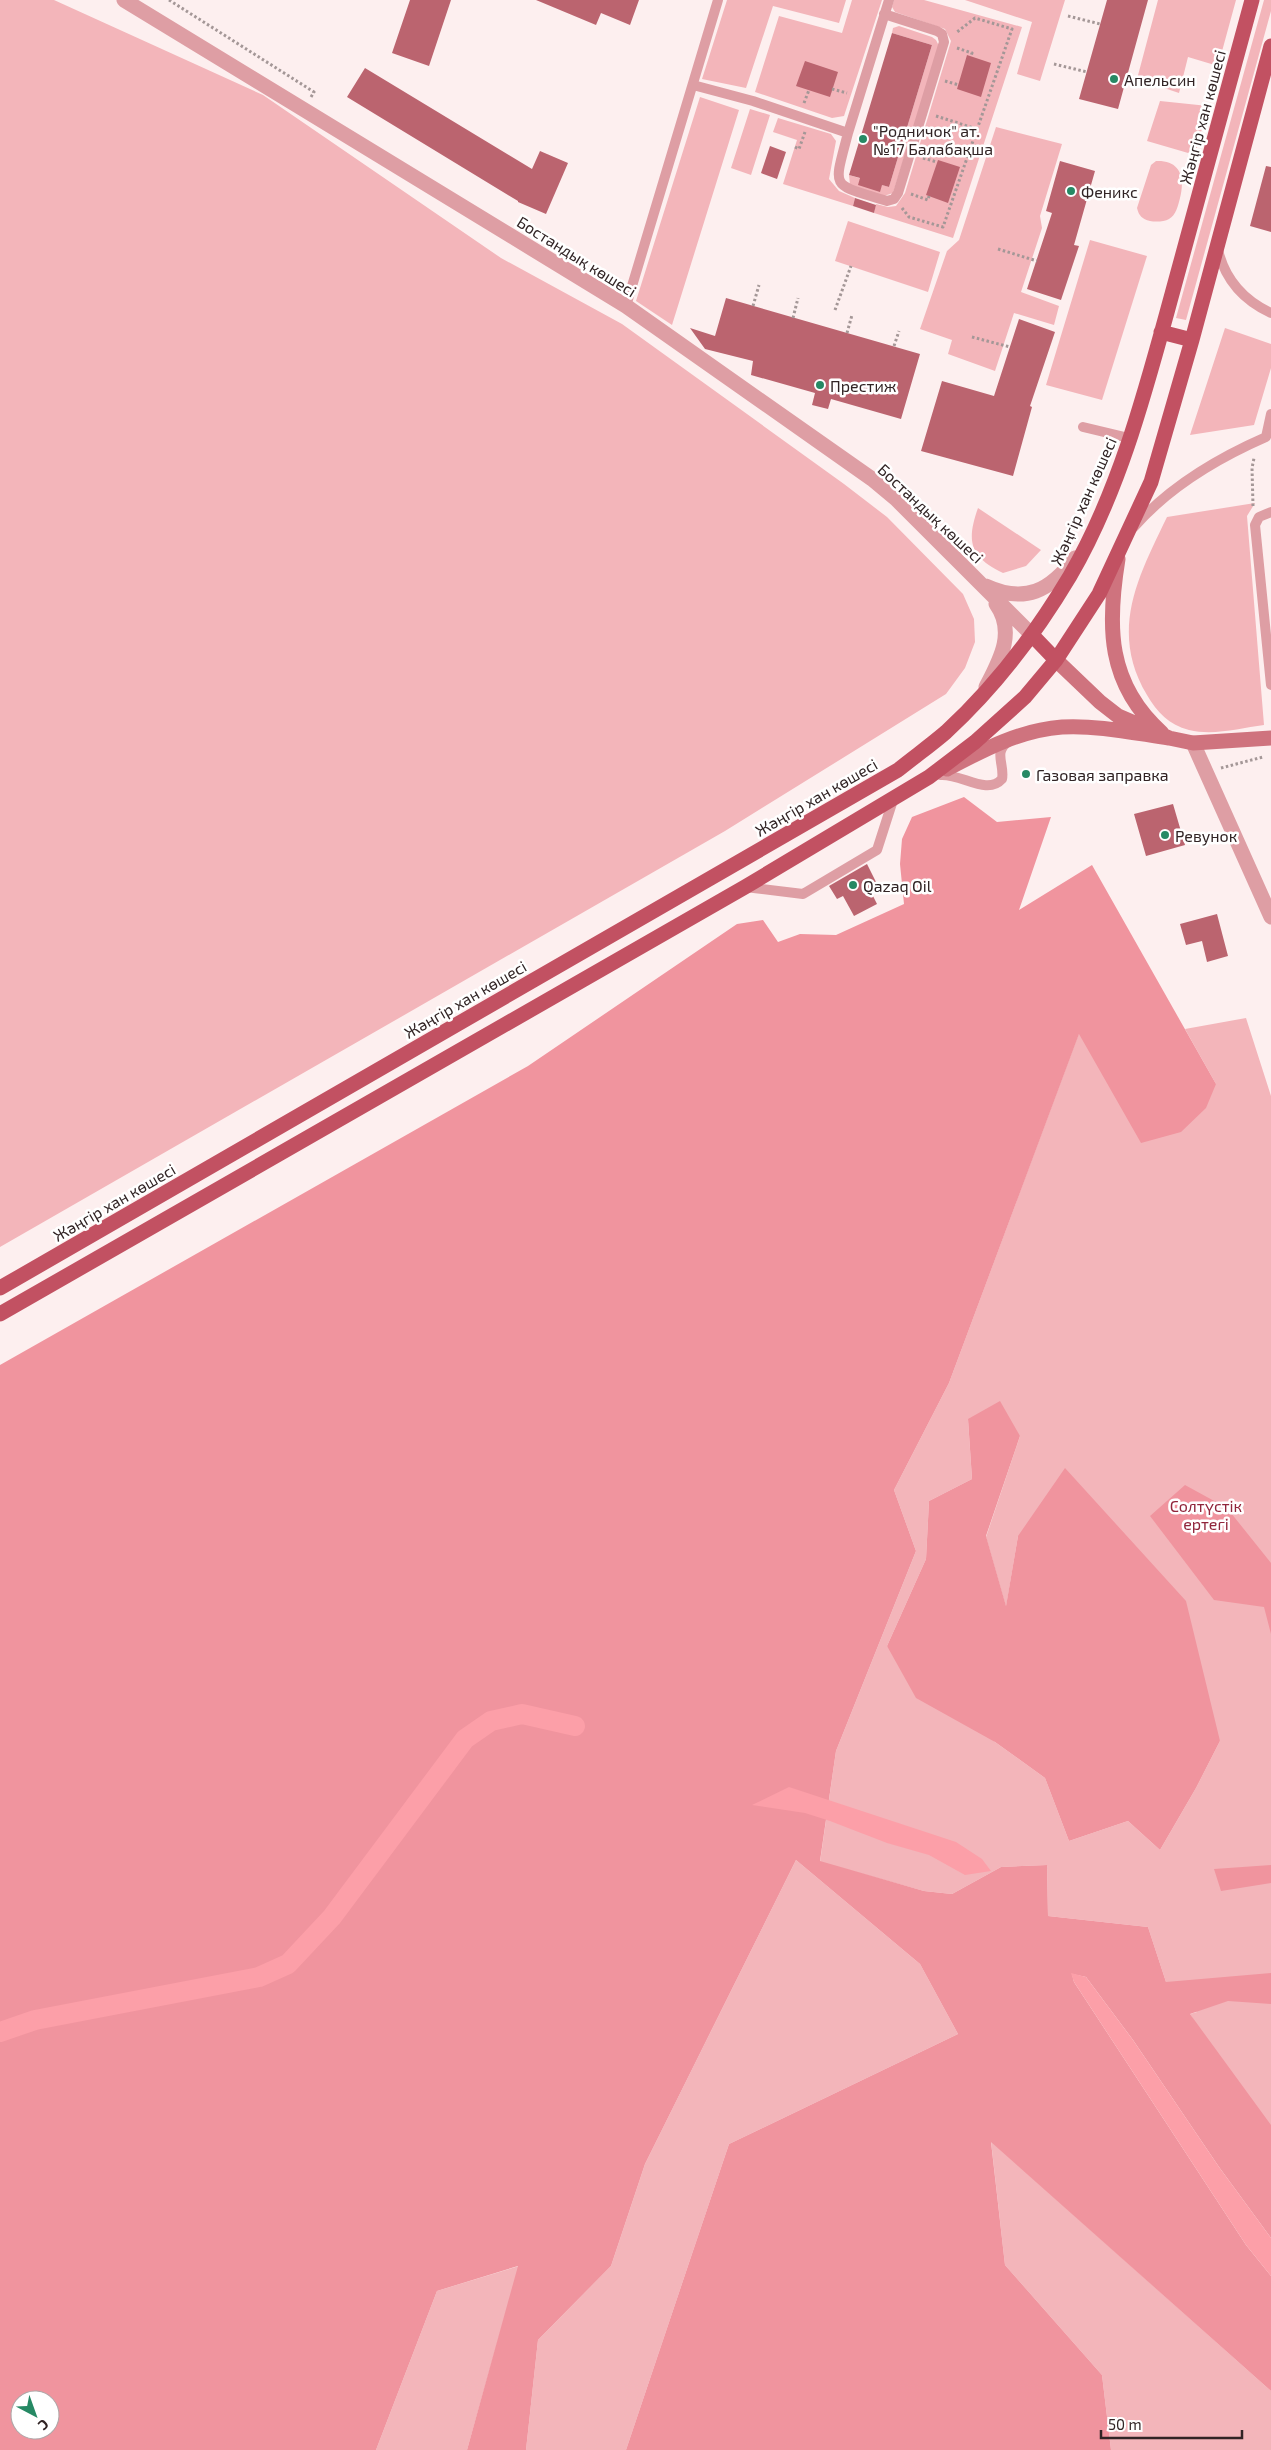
<svg xmlns="http://www.w3.org/2000/svg" width="1271" height="2450" viewBox="0 0 1271 2450" font-family="'Exo 2',sans-serif">
	<style>
		.green { fill: #f3b5ba; fill-rule: evenodd }
		.forest { fill: #f0949e; fill-rule: evenodd }
		.water { fill: #fc9fa8 }
		.lines { fill: none; stroke-linecap: round; stroke-linejoin: round }
		.canal { stroke: #fc9fa8; stroke-width: 20 }
		.building { fill: #bb646f }
		.path { stroke: #a49797; stroke-width: 3; stroke-dasharray: 2.5 2.5; stroke-linecap: butt }
		.lane { stroke: #de9ea4; stroke-width: 10 }
		.street { stroke: #de9ea4; stroke-width: 15 }
		.secondary { stroke: #cf737e; stroke-width: 15 }
		.primary { stroke: #c25162; stroke-width: 15 }
		.poi-dot { fill: #268964; stroke: #fff; stroke-width: 2 }
		.labels { text-anchor: middle; dominant-baseline: central; stroke-width: 5; stroke-linejoin: round; paint-order: stroke }
		.poi-label { font-size: 16px; fill: #312425; stroke: #fff; text-anchor: start }
		.street-label { font-size: 16px; fill: #312425; stroke: #fff }
		.park-label { font-size: 16px; fill: #90253b; stroke: #fff }
	</style>
	<rect width="100%" height="100%" fill="#fdefef"/>
	<path class="green" d="M0 0H54L263 95 501 258 622 324 844 484 887 517 963 594 974 619 975 642 965 668 946 694 725 831 0 1247Z
		M727 0H846L839 23 773 6 746 88 702 79Z
		M852 0H882L844 116 832 118 755 92 779 16 842 33Z
		M894 0H924L1022 27 953 238 874 213 876 204 888 207 896 206 905 193 951 41 945 29 895 12 892 7Z
		M965 0H1065L1040 81 1017 74 1032 22Z
		M1158 0H1236L1218 66 1188 57 1179 93 1137 79Z
		M1264 0H1271V11L1186 320 1176 318Z
		M899 26 932 37 936 40 939 46 893 193 884 196 850 185 849 175 889 187 932 45 892 33 893 28Z
		M700 97 739 110 672 325 636 301Z
		M1160 101 1208 106 1195 155 1147 141Z
		M750 109 770 115 751 175 731 168Z
		M778 118 831 134 836 141 829 179 839 191 855 198 853 206 783 184 797 140 773 132Z
		M996 127 1062 144 1040 216 1042 228 1021 292 1059 306 1054 325 1014 313 995 371 948 354 952 340 920 329 947 251 959 240Z
		M1156 161C1181 160 1185 178 1180 198 1178 206 1176 215 1169 219 1164 222 1155 222 1150 221 1142 219 1139 216 1137 208L1151 165Z
		M848 221 940 252 928 292 835 261Z
		M1090 240 1147 256 1102 400 1046 385Z
		M1225 328 1271 344V368L1254 425 1190 435Z
		M1255 503 1247 516 1264 725C1240 728 1214 736 1189 730 1169 725 1157 712 1147 695 1109 631 1138 577 1167 517Z
		M978 508 1041 550 1026 566 1003 573C970 557 966 542 978 508Z
		M1246 1018 1271 1096V2151L1190 2014 1197 2012 1166 1982 1148 1927 1048 1916 1047 1865 1001 1867 952 1894 924 1891 820 1862 836 1751 916 1551 894 1490 949 1383 1079 1033 1216 1084 1185 1029ZM968 1419 1020 1436 986 1537 1006 1607 1018 1536 1220 1741 1196 1788 1160 1850 1128 1821 1069 1841 1045 1778 995 1742 887 1646 926 1559 929 1501 972 1479Z
		M796 1860 920 1964 958 2034 729 2144 626 2450H526L538 2340 611 2266 645 2164Z
		M991 2141 1271 2391V2450H1111L1102 2375 1005 2265Z
		M519 2266 467 2450H376L437 2291Z"/>
	<path class="forest" d="M964 797 997 822 1051 817 1019 910 1092 865 1216 1084 1206 1108 1181 1132 1141 1143 1079 1034 949 1383 894 1490 916 1551 836 1751 820 1861 924 1891 952 1894 1001 1867 1047 1865 1048 1916 1148 1927 1166 1982 1271 1973V2004L1228 2001 1190 2014 1271 2125V2238L1219 2167 1133 2040 1086 1977 1072 1974 1074 1982 1246 2245 1271 2276V2391L991 2142 1005 2265 1102 2375 1111 2450H626L729 2144 958 2034 920 1964 796 1860 645 2164 611 2266 538 2340 526 2450H467L518 2266 437 2291 376 2450H0V1365L528 1066 737 924 763 920 778 942 800 934 836 935 904 904 900 864 902 839 912 817ZM20 2400H50V2430H20Z
		M1000 1401 1020 1436 986 1536 1006 1606 1018 1536 1065 1468 1186 1601 1220 1741 1196 1788 1160 1850 1128 1821 1069 1841 1045 1778 995 1742 916 1698 887 1646 926 1559 929 1501 972 1479 968 1419Z
		M1185 1485 1227 1508 1271 1563V1634L1264 1607 1214 1600 1150 1516Z
		M1271 1865V1883L1221 1891 1214 1869Z"/>
	<path class="water" d="M789 1787 956 1842 982 1859 991 1871 965 1875 929 1855 887 1843 830 1821 805 1813 752 1805Z
		M1071 1973 1086 1977 1133 2040 1219 2167 1271 2238V2276L1246 2245 1074 1982Z"/>
	<g class="lines">
		<path class="canal" d="M0 2032 35 2020 259 1977 288 1964 332 1917 465 1739 491 1721 522 1714 575 1726"/>
	</g>
	<path class="building" d="M410 0H451L429 66 392 53Z
		M536 0H639L630 25 601 13 596 25Z
		M1107 0H1148L1118 109 1079 99Z
		M892 33 932 45 889 187 882 185 880 192 858 185 860 178 849 175Z
		M967 55 991 63 981 97 957 89Z
		M805 61 838 72 830 97 796 86Z
		M365 68 532 169 540 151 568 163 546 214 518 202V201L347 97Z
		M770 146 786 152 777 179 761 173Z
		M938 160 960 167 948 203 926 195Z
		M1060 161 1095 171 1074 245 1079 246 1061 300 1027 289 1052 213 1046 211Z
		M1266 166 1271 167V232L1250 226Z
		M855 198 876 205 874 213 853 206Z
		M726 298 920 354 901 419 831 399 828 409 812 405 815 393 751 375 753 361 705 349 690 328 715 336Z
		M1019 319 1055 332 1030 406 1032 407 1013 476 921 451 942 381 994 396Z
		M1173 804 1185 845 1146 856 1134 814Z
		M867 864 877 884 869 888 877 904 854 916 843 896 837 899 829 886Z
		M1217 914 1228 956 1207 962 1202 941 1186 945 1180 924Z"/>
	<g class="lines">
		<path class="path" d="M169 0 314 92 311 97
			M1068 16 1100 24
			M957 48 972 53 971 56
			M1054 64 1087 72
			M945 81 959 85
			M832 89 847 93
			M804 103 809 90
			M936 116 977 129
			M795 147 799 149 805 132
			M923 158 937 162
			M911 194 928 200 929 196
			M902 208 909 217 943 227 1012 29 975 18 957 32
			M998 249 1037 261
			M753 306 759 285
			M835 310 851 266
			M793 318 798 298
			M847 333 852 315
			M972 337 1010 347
			M894 346 899 331
			M1253 506 1252 468 1254 458
			M1221 768 1263 757"/>
		<path class="lane" d="M693 85 753 101 848 133 889 0
			M848 133C833 191 830 183 887 201L894 199 898 193 944 42 942 34 937 31 884 14
			M1218 250C1225 279 1243 300 1271 313
			M626 306 718 0
			M1083 427 1129 438
			M1271 512 1259 517 1255 525 1271 685
			M1134 527C1169 487 1218 458 1266 437L1271 414
			M940 775C961 773 987 796 1002 779 1005 765 993 752 1008 742
			M745 887 803 894 877 850 894 797"/>
		<path class="street" d="M124 0 626 306 872 479 896 499 1032 635
			M986 586C1025 604 1050 591 1075 558
			M986 687C1000 660 1016 632 996 604
			M1193 743 1271 917"/>
		<path class="secondary" d="M1118 559C1107 626 1107 684 1162 733
			M1056 660 1100 702 1118 716 1169 738 1193 743 1271 738
			M947 769C983 750 1020 730 1062 727 1097 725 1134 733 1169 738"/>
		<path class="primary" d="M1161 332 1192 340
			M1032 635 1056 660
			M0 1288 898 770C914 757 931 745 946 732 995 687 1036 633 1070 576 1120 490 1146 389 1172 294 1199 196 1226 98 1252 0
			M0 1314 745 887 929 777 975 742 1025 697 1056 660 1099 594 1151 482 1192 340 1271 46"/>
	</g>
	<g class="poi-dot">
		<circle cx="1114" cy="79" r="5"/>
		<circle cx="863" cy="139" r="5"/>
		<circle cx="1071" cy="191" r="5"/>
		<circle cx="820" cy="385" r="5"/>
		<circle cx="1026" cy="774" r="5"/>
		<circle cx="1165" cy="835" r="5"/>
		<circle cx="853" cy="885" r="5"/>
	</g>
	<g class="labels">
		<g class="poi-label">
			<text x="1124" y="79">Апельсин</text>
			<text x="873" y="130">"Родничок" ат.<tspan x="873" dy="18">№17 Балабақша</tspan></text>
			<text x="1081" y="191">Феникс</text>
			<text x="830" y="385">Престиж</text>
			<text x="1036" y="774">Газовая заправка</text>
			<text x="1175" y="835">Ревунок</text>
			<text x="863" y="885">Qazaq Oil</text>
		</g>
		<g class="street-label">
			<text transform="translate(1202 117) rotate(-75)">Жәңгір хан көшесі</text>
			<text transform="translate(577 256) rotate(32)">Бостандық көшесі</text>
			<text transform="translate(1083 501) rotate(-66)">Жәңгір хан көшесі</text>
			<text transform="translate(931 513) rotate(43)">Бостандық көшесі</text>
			<text transform="translate(816 797) rotate(-30)">Жәңгір хан көшесі</text>
			<text transform="translate(465 999) rotate(-30)">Жәңгір хан көшесі</text>
			<text transform="translate(114 1202) rotate(-30)">Жәңгір хан көшесі</text>
		</g>
		<g class="park-label">
			<text x="1206" y="1505">Солтүстік<tspan x="1206" dy="18">ертегі</tspan></text>
		</g>
	</g>
	<g transform="translate(35 2415) rotate(139)"><circle r="24" fill="#ffffff" stroke="#ada7a8"/>
	<path d="M0-4L9 19L0 12L-9 19Z" fill="#268964"/>
	<text y="-8" font-size="14" font-weight="bold" text-anchor="middle" fill="#312425">С</text>
	</g>
	<path d="M1101 2430v8h141v-8" fill="none" stroke="#312425" stroke-width="2.5"/>
	<text x="1108" y="2430" font-size="15" fill="#312425" stroke="#ffffff" stroke-width="4" paint-order="stroke">50 m</text>
</svg>
